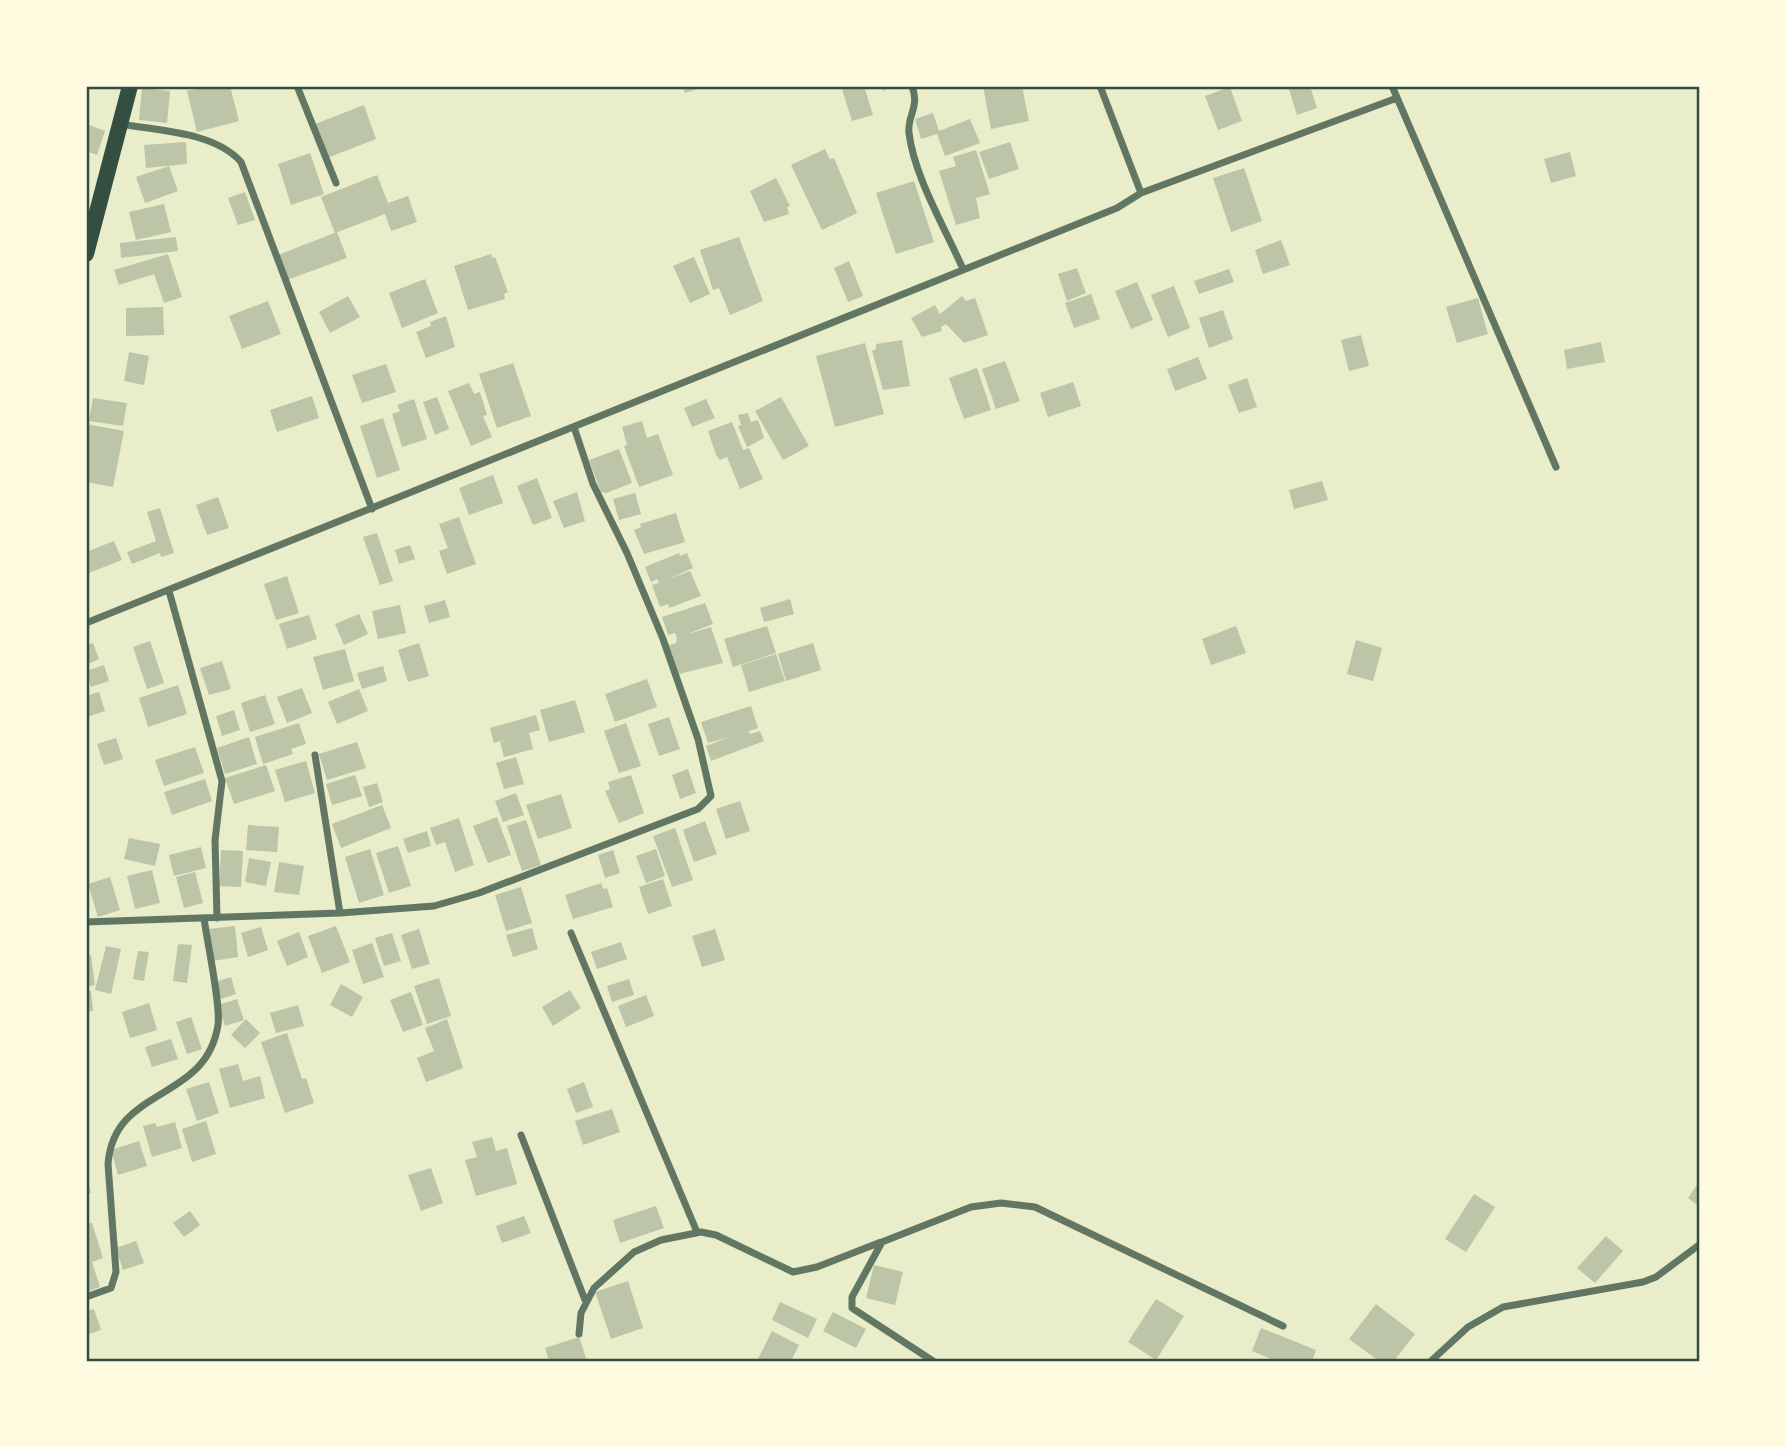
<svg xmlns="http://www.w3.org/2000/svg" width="1785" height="1447" viewBox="0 0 1785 1447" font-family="Spectral,serif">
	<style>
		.building { fill: #bcc5a7 }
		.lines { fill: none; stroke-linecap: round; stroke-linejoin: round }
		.minor { stroke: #617663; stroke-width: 7 }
		.primary { stroke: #344e41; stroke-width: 16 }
		.neatline { fill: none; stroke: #344e41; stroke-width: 2.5 }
	</style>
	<rect width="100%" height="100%" fill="#e9edc9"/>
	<path class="building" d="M209 86H230L239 121 197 132 187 91Z
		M682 86H707L685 93Z
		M841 86H864L873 115 852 121Z
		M872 86H894L883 91 881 87 874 89Z
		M983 86H1022L1029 121 991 129Z
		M1288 86H1310L1317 108 1297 115Z
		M1230 87 1242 121 1218 130 1205 96Z
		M142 88 170 91 167 123 139 120Z
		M364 105 376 139 327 158 315 124Z
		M933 113 939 131 970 119 980 143 945 156 937 134 921 139 915 119Z
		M86 124 105 131 97 155 86 151Z
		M186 142 187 164 146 168 144 145Z
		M1010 142 1019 169 989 179 979 152Z
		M825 149 830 159 834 158 857 213 822 230 791 165Z
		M976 150 990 194 976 198 980 218 956 225 939 171 956 166 953 157Z
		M1570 152 1576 176 1551 183 1544 159Z
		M310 153 324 194 291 205 278 164Z
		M169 166 178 191 145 203 136 177Z
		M1244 168 1262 221 1231 232 1213 178Z
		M377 175 388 203 408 196 417 222 391 231 385 214 335 233 321 197Z
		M776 178 790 206 787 207 789 214 764 222 750 191Z
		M914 181 934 242 896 254 876 193Z
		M245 192 255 220 238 225 228 198Z
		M164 204 171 232 136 240 129 212Z
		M337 232 347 258 287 280 278 255Z
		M176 237 178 251 121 258 120 243Z
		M739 237 763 301 730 315 719 288 713 290 700 250Z
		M1281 240 1290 265 1263 274 1255 250Z
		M168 254 182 297 164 303 154 274 119 285 114 270Z
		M491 254 492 258 495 257 508 292 504 294 505 299 468 310 454 266Z
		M694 257 710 294 690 303 673 266Z
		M849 261 863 296 848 302 834 268Z
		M1077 268 1086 293 1067 301 1058 274Z
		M1229 269 1234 282 1199 294 1194 281Z
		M425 279 438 313 402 328 389 293Z
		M1137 282 1153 320 1131 329 1115 291Z
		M1174 286 1190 328 1168 337 1151 295Z
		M1091 294 1100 319 1074 328 1065 303Z
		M348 296 360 317 330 333 319 312Z
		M962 296 966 301 975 298 988 335 964 343 946 324 941 327 942 331 922 337 911 318 935 305 940 314Z
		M1478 298 1488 334 1457 343 1446 307Z
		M268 301 281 334 242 349 229 316Z
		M163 307 164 335 126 336V308Z
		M1223 310 1233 339 1209 348 1199 318Z
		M446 316 455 347 426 358 416 332 431 326 430 322Z
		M1361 335 1369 366 1349 371 1341 340Z
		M902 340 910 386 883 390 872 351 876 349V344Z
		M1601 342 1605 362 1567 369 1564 350Z
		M865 343 884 414 835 427 816 356Z
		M129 352 149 356 144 385 124 381Z
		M1198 357 1207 379 1175 391 1167 369Z
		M1005 361 1020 401 996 409 982 369Z
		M513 363 531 416 497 428 479 374Z
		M386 364 396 392 362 403 352 375Z
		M977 368 991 410 964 419 949 378Z
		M1247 378 1257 407 1239 413 1228 385Z
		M1073 382 1081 406 1048 417 1040 393Z
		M469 383 474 394 480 392 487 415 483 416 492 437 471 446 448 391Z
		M312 396 319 418 277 432 270 410Z
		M437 397 449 429 435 435 423 402Z
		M781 397 809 446 783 460 755 411Z
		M93 398 127 403 123 426 89 421Z
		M414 399 427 439 402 447 392 414 400 411 397 405Z
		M706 399 715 418 692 427 684 408Z
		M748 413 751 422 758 420 764 438 747 447 738 426 741 425 738 415Z
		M383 418 400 470 377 478 360 426Z
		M642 421 647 438 658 434 673 475 639 487 624 446 627 445 622 427Z
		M732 422 743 450 749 448 763 479 740 489 727 457 720 460 716 455 708 431Z
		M86 424 124 431 113 487 86 482Z
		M619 449 632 483 606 493 601 492 589 460Z
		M493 475 503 503 469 515 459 488Z
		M537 478 552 518 533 525 517 486Z
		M1322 481 1328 500 1294 509 1289 490Z
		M577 492 585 521 564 528 553 501Z
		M635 493 641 514 619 520 613 499Z
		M218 497 229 528 207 535 196 505Z
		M160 508 174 553 161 557 160 553 132 564 127 552 156 541 147 512Z
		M676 513 685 542 644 554 634 530 641 527 640 524Z
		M459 517 476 564 447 574 439 551 448 548 439 524Z
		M377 533 393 581 380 585 363 537Z
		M114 541 122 560 86 574V552Z
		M410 545 415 559 399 564 395 550Z
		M679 553 680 556 687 553 693 568 666 580 690 571 701 596 669 608 668 604 660 607 652 585 659 583 657 579 651 582 645 567Z
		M287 576 299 613 276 620 264 584Z
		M790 599 794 614 764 622 760 608Z
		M445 600 450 617 429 623 424 606Z
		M705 603 713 624 685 635 711 627 723 663 679 674 669 645 676 643 677 638 675 633 668 635 662 617Z
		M400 605 406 633 378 639 372 611Z
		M359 614 368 634 344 645 335 624Z
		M309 615 317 639 287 649 279 624Z
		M767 626 776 653 733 667 724 639Z
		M1236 626 1246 653 1211 665 1202 639Z
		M1356 640 1382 648 1373 681 1347 674Z
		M150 641 164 683 147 689 133 647Z
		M93 643 99 659 86 665V645Z
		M419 643 429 676 408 682 398 650Z
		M813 643 821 670 786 681 778 654Z
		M345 649 354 681 323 690 313 657Z
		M776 654 785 681 749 692 741 665Z
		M222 661 231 689 209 695 200 668Z
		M104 665 109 681 91 687 86 671Z
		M383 666 387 681 362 689 357 673Z
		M647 679 657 707 615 722 605 694Z
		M178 685 187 714 148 727 139 698Z
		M302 688 312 713 287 723 277 697Z
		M359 689 368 711 337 724 328 702Z
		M99 692 105 711 87 717 86 696Z
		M265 695 275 724 250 732 241 703Z
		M575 700 585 732 549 742 540 710Z
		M751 706 758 728 749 731 750 734 760 731 764 741 711 761 706 746 730 737 708 743 701 722Z
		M234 710 240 730 222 736 216 716Z
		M536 715 540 730 529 733 533 749 504 757 500 742 508 739 494 743 490 728Z
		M669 717 680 749 659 756 648 724Z
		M299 723 306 744 291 749 293 754 263 764 255 737Z
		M626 723 641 766 619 773 604 731Z
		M249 737 257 764 225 774 217 748Z
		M116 738 123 759 104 765 97 744Z
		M357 742 366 768 327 780 319 754Z
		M195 747 204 773 164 786 155 760Z
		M516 757 524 784 504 789 496 763Z
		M306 761 315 793 285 802 275 770Z
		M266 765 275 791 234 804 225 778Z
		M688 769 696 793 680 799 672 775Z
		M355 775 362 796 332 805 326 784Z
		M631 775 644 813 619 823 605 791 610 789 608 782Z
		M205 779 212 801 172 815 164 792Z
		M377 783 383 802 369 807 363 787Z
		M516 793 524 815 503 822 495 801Z
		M561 794 572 828 538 839 526 805Z
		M740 801 750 831 726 839 716 809Z
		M382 805 391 828 341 848 332 824Z
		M497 817 511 855 488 863 473 826Z
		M459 818 474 865 455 872 445 842 436 845 430 828Z
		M526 820 541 865 522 871 507 826Z
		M705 821 717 854 694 862 683 830Z
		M248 825 279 827 277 852 246 850Z
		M675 828 693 880 672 887 653 836Z
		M427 831 431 846 408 853 403 839Z
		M129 838 160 844 155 866 124 859Z
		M398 846 411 886 389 893 376 853Z
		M201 847 206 868 174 876 169 855Z
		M370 849 384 895 359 903 345 857Z
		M656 849 665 876 646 883 636 856Z
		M221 850 243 851 241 887 219 886Z
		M613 850 620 873 605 878 598 855Z
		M249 858 271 862 266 886 245 882Z
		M279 862 304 866 299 895 274 892Z
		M152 870 160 903 135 909 127 876Z
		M195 872 203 903 184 908 176 877Z
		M110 877 120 910 98 917 88 884Z
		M663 879 672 906 648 914 639 887Z
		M601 883 603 889 607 888 613 907 573 919 565 895Z
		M521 887 532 923 506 931 495 895Z
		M235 926 238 957 213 961 209 929Z
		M336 926 350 962 322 973 308 936Z
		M261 927 268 950 248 957 241 933Z
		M532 928 538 949 513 957 506 935Z
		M419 929 430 964 412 969 401 935Z
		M715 929 725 960 702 967 692 936Z
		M299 932 308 957 287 966 277 941Z
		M392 933 401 961 384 966 375 938Z
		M621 942 627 959 597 969 591 952Z
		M372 943 384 977 363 984 352 950Z
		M178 944 192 945 187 983 173 981Z
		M106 946 121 949 111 994 95 990Z
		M138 951 149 952 144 981 133 979Z
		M91 955 95 985 86 987V956Z
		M231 977 236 994 221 999 215 982Z
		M439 978 451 1016 427 1024 414 986Z
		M629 979 634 995 612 1002 607 986Z
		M341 984 363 997 352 1017 330 1005Z
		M570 990 581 1008 553 1026 542 1007Z
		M86 991H91L93 1011 86 1012Z
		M411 992 423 1025 403 1032 390 1000Z
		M646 995 654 1016 626 1027 618 1006Z
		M237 999 244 1020 225 1026 218 1005Z
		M149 1003 157 1030 130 1038 122 1012Z
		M298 1005 304 1026 276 1033 270 1013Z
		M191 1017 202 1049 187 1054 176 1022Z
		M246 1019 260 1033 245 1048 231 1035Z
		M447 1019 463 1068 426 1082 417 1058 434 1051 425 1028Z
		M287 1033 302 1079 306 1078 314 1103 285 1113 261 1042Z
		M171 1039 178 1059 152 1067 145 1047Z
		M238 1064 243 1081 260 1076 265 1098 230 1108 219 1069Z
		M209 1082 219 1113 197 1121 186 1089Z
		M584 1082 593 1107 576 1113 567 1089Z
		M612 1109 620 1132 583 1145 575 1121Z
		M206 1121 216 1154 192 1162 182 1129Z
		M175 1122 182 1148 152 1157 143 1126 155 1123 157 1127Z
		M492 1137 496 1151 507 1148 517 1184 476 1196 465 1160 477 1157 472 1142Z
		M139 1141 147 1166 118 1175 111 1150Z
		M431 1168 443 1203 421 1211 408 1175Z
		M86 1174 91 1193 86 1194Z
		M1699 1182V1206L1688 1198Z
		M1474 1194 1495 1207 1466 1252 1445 1239Z
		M656 1206 664 1228 620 1243 613 1220Z
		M190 1211 200 1225 184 1237 173 1223Z
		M524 1216 531 1233 502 1243 496 1226Z
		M92 1223 103 1258 92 1262 100 1287 86 1292V1224Z
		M1606 1236 1623 1251 1595 1283 1577 1268Z
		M136 1241 144 1263 123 1270 116 1248Z
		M874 1265 903 1272 895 1305 866 1298Z
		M628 1281 643 1328 611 1339 595 1292Z
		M1156 1299 1184 1316 1156 1360 1128 1342Z
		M780 1302 817 1319 808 1338 772 1320Z
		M1376 1304 1415 1334 1394 1361H1379L1349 1339Z
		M94 1309 101 1330 86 1335V1311Z
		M833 1312 866 1329 856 1348 823 1331Z
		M1261 1328 1316 1350 1312 1361H1276L1252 1351Z
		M772 1331 799 1345 791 1361H757Z
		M579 1337 587 1361H549L545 1348Z"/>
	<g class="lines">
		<path class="minor" d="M297 86 336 183
			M912 86C920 108 907 115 909 133 914 176 945 228 963 269
			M1100 86 1141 193
			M1392 86 1556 467
			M121 124C159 131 215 132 241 162L372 509
			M169 591 222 781 215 840 217 918
			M86 623 1117 208 1141 193 1397 98
			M315 755 340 913
			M86 922 340 913 434 906 479 893 698 809 711 796 698 739 663 639 627 553 593 484 574 427
			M571 933 697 1232
			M521 1135 585 1300
			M86 1297 111 1288 116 1272 108 1164C114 1085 206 1103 218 1025 221 1005 207 942 204 918
			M579 1334 581 1313 594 1288 634 1252 661 1240 701 1232 716 1235 793 1272 817 1267 881 1242
			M933 1361 852 1308V1297L882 1242 971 1207 1001 1203 1035 1207 1283 1326
			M1431 1361 1468 1327 1503 1307 1643 1282 1656 1277 1699 1245"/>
		<path class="primary" d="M86 254 130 86"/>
	</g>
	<rect width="1785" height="1447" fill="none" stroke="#fefae0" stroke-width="175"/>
	<rect x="88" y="88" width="1610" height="1272" class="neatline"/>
</svg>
